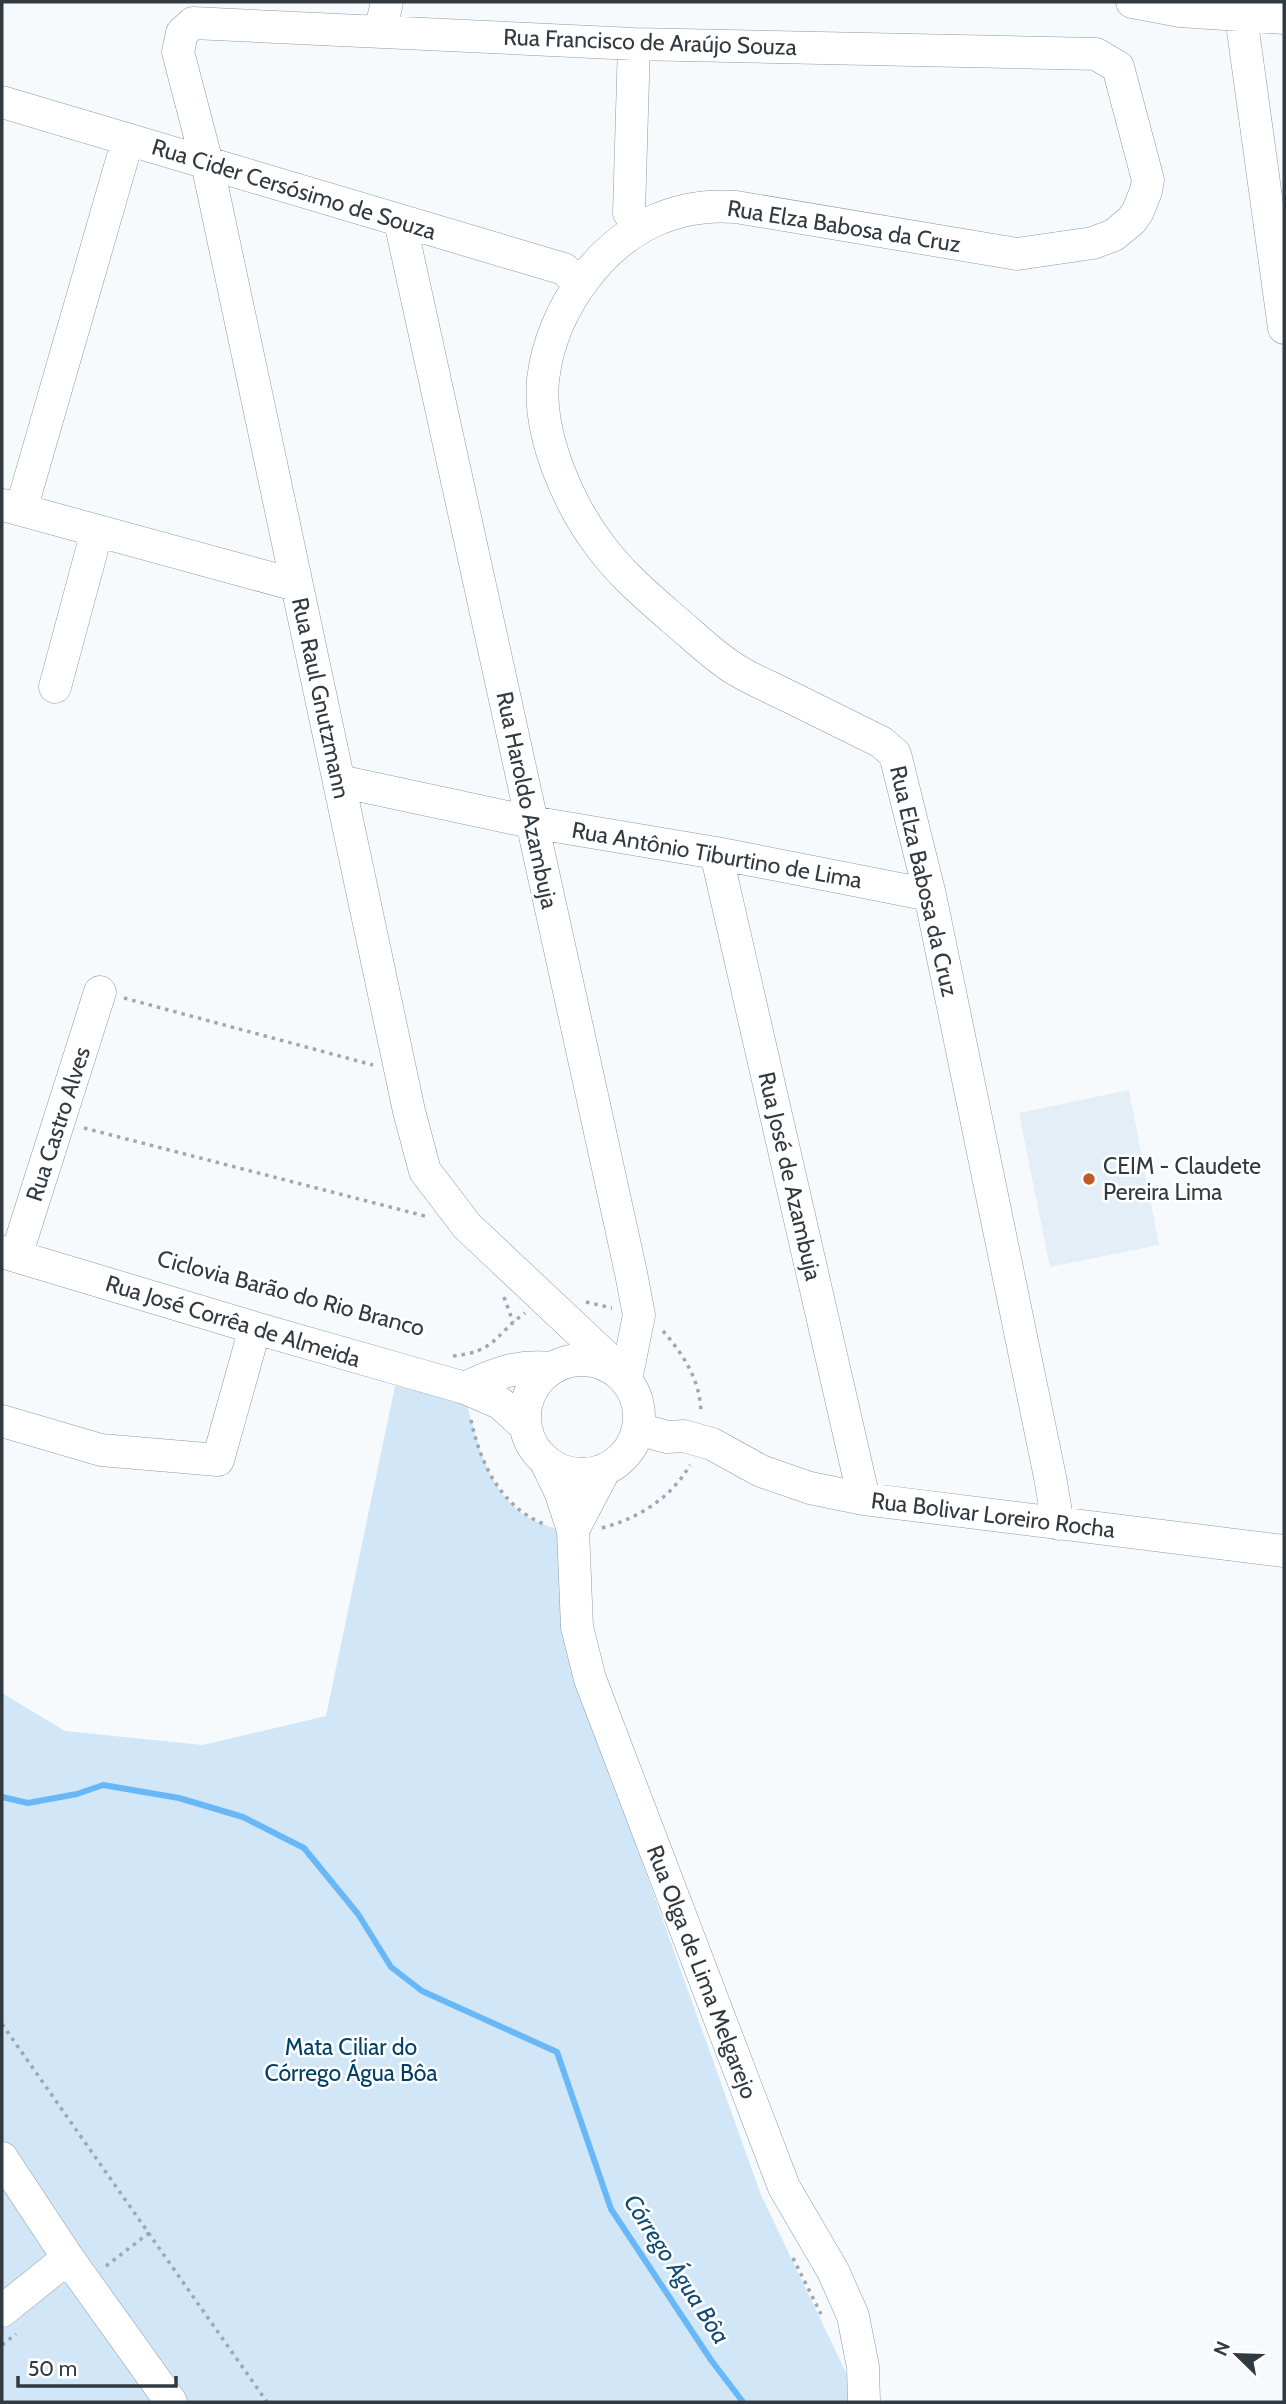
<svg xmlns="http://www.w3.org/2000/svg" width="1286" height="2404" viewBox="0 0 1286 2404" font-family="Cabin,sans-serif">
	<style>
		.built { fill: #e3eef7 }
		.green { fill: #d1e6f7 }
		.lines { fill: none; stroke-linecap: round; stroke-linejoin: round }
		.stream { stroke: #68b8f7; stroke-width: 6 }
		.minor-casing { stroke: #889bab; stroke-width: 33 }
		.path { stroke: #a1a7ac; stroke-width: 3.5; stroke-dasharray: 3.5 5; stroke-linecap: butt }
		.minor { stroke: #fff; stroke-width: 32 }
		.poi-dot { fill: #c05c25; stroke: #fff; stroke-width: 2.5 }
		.labels { text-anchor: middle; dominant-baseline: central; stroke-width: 5; stroke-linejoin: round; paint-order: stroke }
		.street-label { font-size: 23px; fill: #323a41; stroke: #fff }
		.poi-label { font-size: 23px; fill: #323a41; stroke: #fff; text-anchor: start }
		.park-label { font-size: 23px; fill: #004068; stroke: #fff }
		.water-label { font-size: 24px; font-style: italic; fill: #104b75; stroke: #fff }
	</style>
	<rect width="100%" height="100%" fill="#f6fafd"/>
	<path class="built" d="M1129 1090 1159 1245 1050 1267 1019 1113Z"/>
	<path class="green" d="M395 1386 466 1402C479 1445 487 1494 531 1519 541 1524 552 1527 562 1531L605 1758 761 2195 850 2381 849 2402H2V1693L65 1731 203 1745 326 1716Z"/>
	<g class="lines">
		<path class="stream" d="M2 1797 28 1803 77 1794 103 1785 179 1798 243 1817 304 1848 358 1914 391 1967 422 1991 557 2052 611 2209 711 2360 743 2402"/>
		<g class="minor-casing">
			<path id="minor" d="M1132 2 1180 11 1284 18
				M1241 16 1284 328
				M380 32 387 2
				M634 44 629 213 642 226
				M2 102 564 269 580 284
				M400 221 631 1273 639 1315 626 1380
				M3 505 296 585
				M21 510 128 139
				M55 687 97 531
				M339 781 531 822 716 853 930 895
				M716 853 864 1499
				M2 1252 255 1328 465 1388 500 1403 525 1426
				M16 1256 100 992
				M525 1417a57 57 0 1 1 114 0a57 57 0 1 1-114 0Z
				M618 1372 604 1355 467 1226 425 1171 409 1111 207 163 178 52 182 33 193 23 634 44 1096 54 1118 67 1148 180 1146 191 1138 211 1132 220 1114 235 1093 243 1017 254 736 207C674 202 622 229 585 278 563 307 547 343 543 380 538 435 568 504 601 547 621 574 647 596 672 618 694 636 714 657 738 671 753 680 770 687 786 695 818 711 849 726 881 742L895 754 930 895 1050 1477 1058 1524
				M465 1388C494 1374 519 1364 551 1368
				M2 1421 101 1450 218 1460 255 1328
				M638 1429 667 1437 684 1436 712 1444 761 1471 810 1488 864 1499 1284 1551
				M546 1462 560 1491 573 1530 577 1627 590 1679 784 2187 833 2271 853 2316 863 2367 864 2402
				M573 1530 605 1469
				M2 2158 68 2258 171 2402
				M2 2311 68 2258"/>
		</g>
		<path class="path" d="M124 998 373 1065
			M84 1128 425 1216
			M504 1297 513 1322
			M586 1302 612 1308
			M663 1331C683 1354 701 1381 701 1414
			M453 1356C496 1352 495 1334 525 1313
			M471 1420C480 1463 501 1507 544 1524
			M602 1528C639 1518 671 1498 690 1465
			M2 2024 267 2402
			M793 2258 821 2314
			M106 2266 149 2233
			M2 2345 16 2334"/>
		<use href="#minor" class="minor"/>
	</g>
	<circle class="poi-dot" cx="1089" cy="1179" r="7"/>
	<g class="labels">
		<g class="street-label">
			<text transform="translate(650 42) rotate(2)">Rua Francisco de Araújo Souza</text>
			<text transform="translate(294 189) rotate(17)">Rua Cider Cersósimo de Souza</text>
			<text transform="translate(844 226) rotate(9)">Rua Elza Babosa da Cruz</text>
			<text transform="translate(321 698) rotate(78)">Rua Raul Gnutzmann</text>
			<text transform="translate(527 800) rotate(78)">Rua Haroldo Azambuja</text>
			<text transform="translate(717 855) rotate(10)">Rua Antônio Tiburtino de Lima</text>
			<text transform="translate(924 881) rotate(77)">Rua Elza Babosa da Cruz</text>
			<text transform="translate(58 1124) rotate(-72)">Rua Castro Alves</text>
			<text transform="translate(790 1176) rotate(77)">Rua José de Azambuja</text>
			<text transform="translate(291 1293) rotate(15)">Ciclovia Barão do Rio Branco</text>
			<text transform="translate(233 1321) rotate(17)">Rua José Corrêa de Almeida</text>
			<text transform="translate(993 1515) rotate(7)">Rua Bolivar Loreiro Rocha</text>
			<text transform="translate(702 1972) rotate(69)">Rua Olga de Lima Melgarejo</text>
		</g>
		<g class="poi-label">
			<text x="1103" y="1166">CEIM - Claudete<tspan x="1103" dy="26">Pereira Lima</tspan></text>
		</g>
		<g class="park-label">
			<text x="351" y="2047">Mata Ciliar do<tspan x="351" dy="26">Córrego Água Bôa</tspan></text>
		</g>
		<g class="water-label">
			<text transform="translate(677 2269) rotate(57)">Córrego Água Bôa</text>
		</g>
	</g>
	<rect width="1286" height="2404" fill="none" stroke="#323a41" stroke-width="7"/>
	<g transform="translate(1237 2355) rotate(293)" stroke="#ffffff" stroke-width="5" paint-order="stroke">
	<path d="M0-5L12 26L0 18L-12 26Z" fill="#323a41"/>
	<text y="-10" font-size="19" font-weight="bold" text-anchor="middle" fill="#323a41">N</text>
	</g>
	<path d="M18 2376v10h158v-10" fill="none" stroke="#323a41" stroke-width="3.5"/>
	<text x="28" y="2376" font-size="21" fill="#323a41" stroke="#ffffff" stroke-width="5" paint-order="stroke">50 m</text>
</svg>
